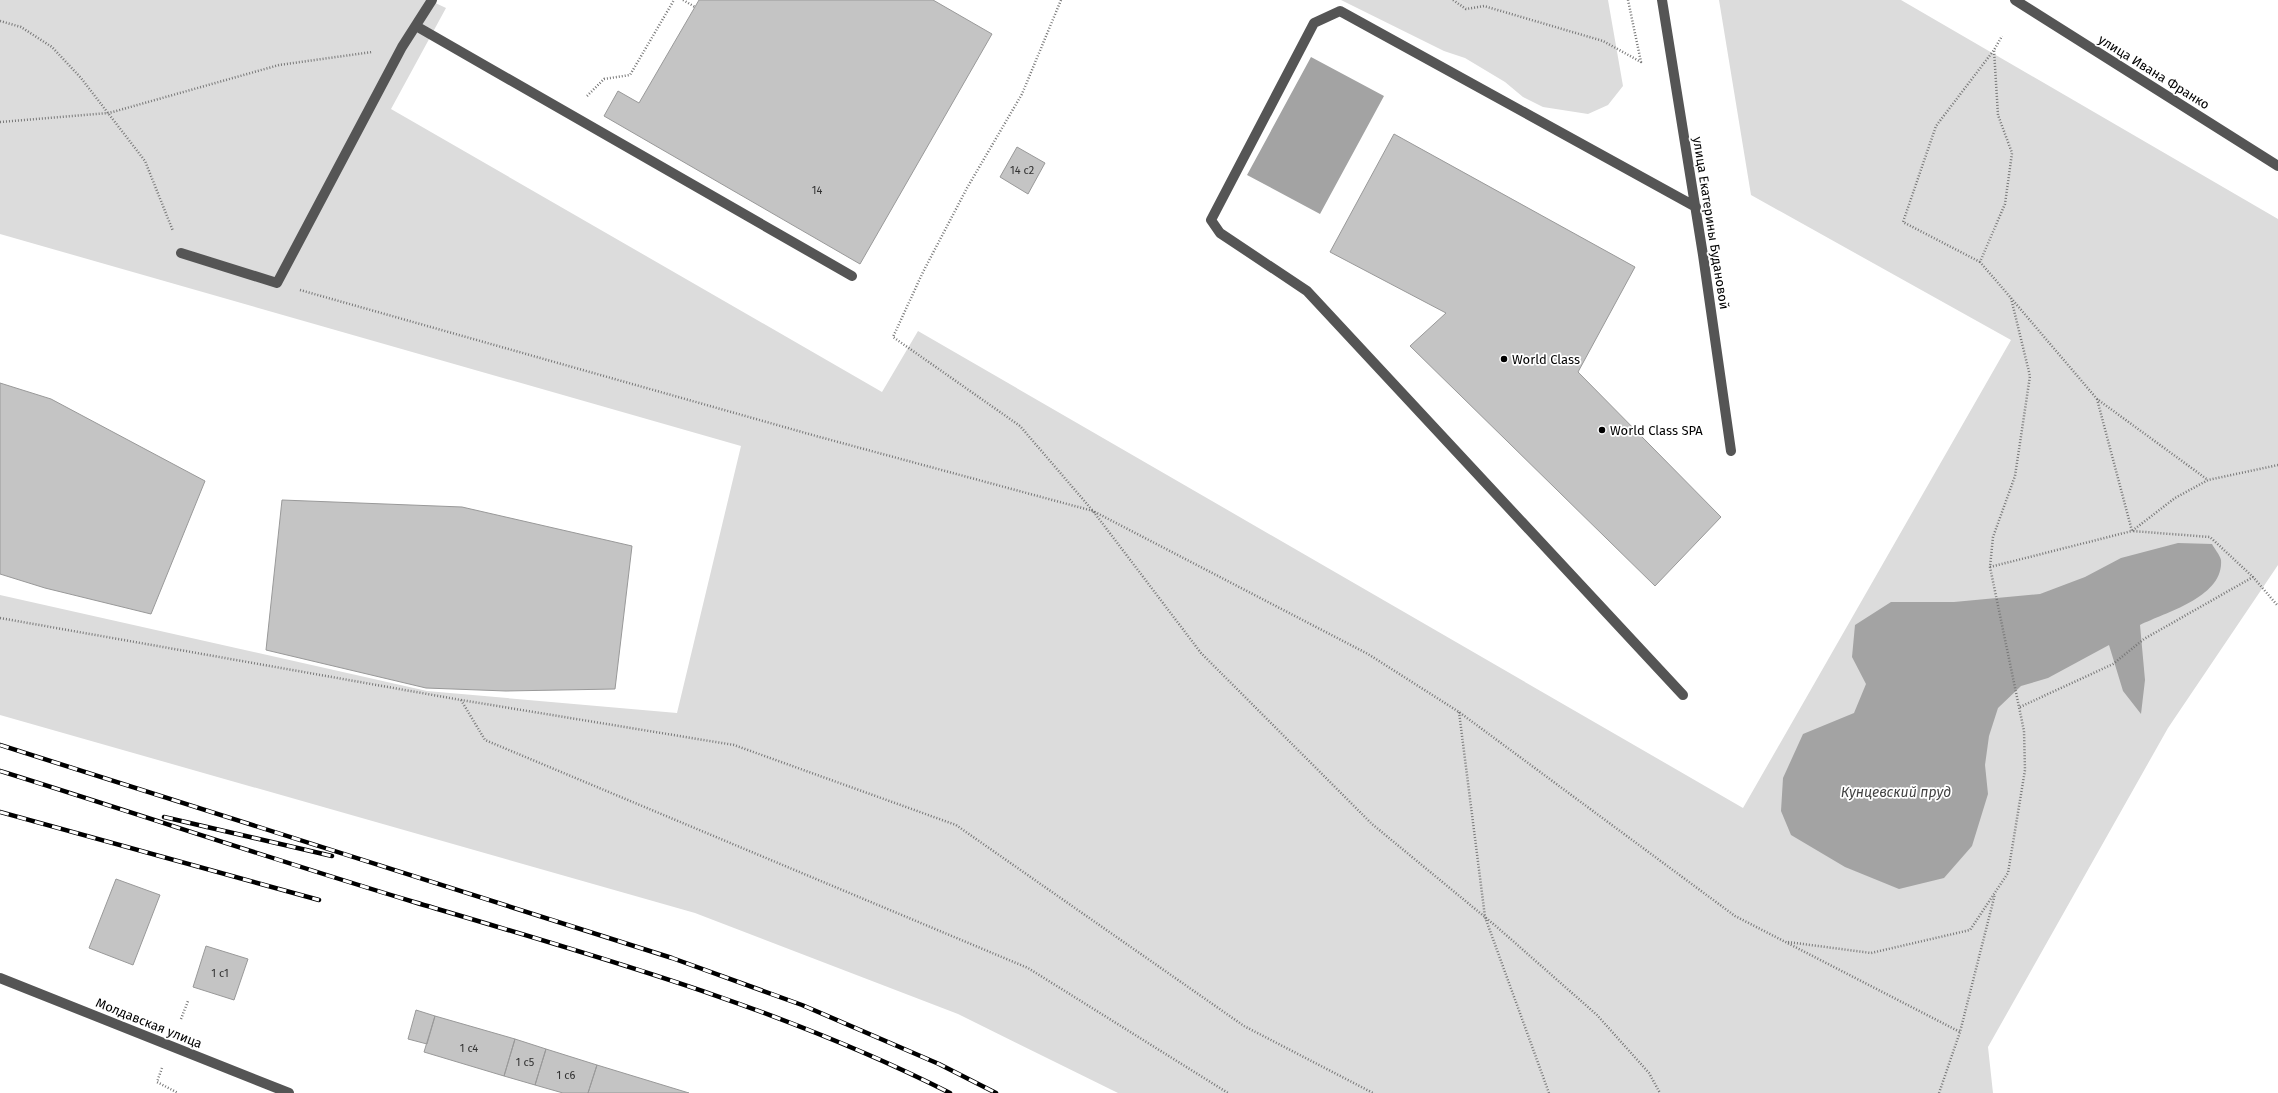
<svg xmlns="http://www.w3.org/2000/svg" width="2278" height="1093" viewBox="0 0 2278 1093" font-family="'Fira Sans',sans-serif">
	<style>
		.green { fill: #dcdcdc }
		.water { fill: #a3a3a3 }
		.building { fill: #c4c4c4; stroke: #999 }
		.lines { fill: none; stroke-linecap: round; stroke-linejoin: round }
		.path { stroke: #777; stroke-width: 2.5; stroke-dasharray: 1 2; stroke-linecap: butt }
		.minor { stroke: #555; stroke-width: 10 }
		.rail-casing { stroke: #000; stroke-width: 4.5 }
		.rail { stroke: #fff; stroke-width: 3; stroke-dasharray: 9; stroke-linecap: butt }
		.poi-dot { fill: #000; stroke: #fff; stroke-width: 1.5 }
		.labels { text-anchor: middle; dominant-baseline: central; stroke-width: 3.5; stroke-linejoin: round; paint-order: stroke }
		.number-label { font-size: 11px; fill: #313131 }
		.street-label { font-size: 13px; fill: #000; stroke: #fff }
		.poi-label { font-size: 13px; fill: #000; stroke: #fff; text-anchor: start }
		.water-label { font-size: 14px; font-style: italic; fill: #444; stroke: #fff }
	</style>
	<rect width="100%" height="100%" fill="#fff"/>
	<path class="green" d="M0 0H429L446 8 391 109 882 392 918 331 1743 808 2011 340 1751 195 1719 0H1901L2278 219V565L2168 728 1988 1047 1993 1093H1118L958 1014 695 913 0 715V595L427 691 677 713 741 446 0 234Z
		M1341 0H1608L1623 86 1608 105 1588 114 1543 107 1523 97 1505 82 1465 58 1444 51Z"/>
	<path class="water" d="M1311 57 1384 96 1320 214 1247 175Z
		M2178 543 2212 544C2214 548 2220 555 2221 560 2224 597 2166 612 2140 625L2145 680 2141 714 2123 691 2109 645 2048 678 2021 686 1998 708 1989 736 1985 765 1988 794 1972 846 1944 878 1899 889 1845 867 1791 835 1781 811 1783 778 1803 734 1854 713 1866 684 1852 657 1855 625 1891 602H1954L2040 594 2085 577 2121 558Z"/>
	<path class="building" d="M699 0H933L992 34 860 264 604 116 618 91 639 103Z
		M1394 134 1635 267 1578 372 1721 517 1655 586 1410 346 1446 313 1330 252Z
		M1017 147 1045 163 1028 194 1000 177Z
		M0 383 51 399 205 481 151 614 45 588 0 574Z
		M282 500 462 507 632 546 615 689 506 691 426 688 266 650Z
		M116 879 160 895 133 965 89 948Z
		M206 946 248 959 234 1000 193 987Z
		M416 1010 435 1016 427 1044 408 1039Z
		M435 1016 515 1039 504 1076 424 1052Z
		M515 1039 546 1049 535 1085 504 1076Z
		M546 1049 597 1065 588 1093H563L535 1085Z
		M597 1065 689 1093H588Z"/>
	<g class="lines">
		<path class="path" d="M683 0 695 7
			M1061 0 1022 94 967 188 923 272 893 337 1020 426 1093 511 1201 653 1372 824 1497 927 1597 1015 1649 1073 1660 1093
			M1453 0 1466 9 1484 6 1603 41 1641 62 1628 0
			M0 21 21 27 52 47 81 78 145 161 173 231
			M587 96 604 79 630 75 674 0
			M0 122 109 113 279 65 372 52
			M1980 262 1903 222 1936 126 1994 50 2002 36
			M300 290 816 436 1093 511 1368 654 1459 712 1735 916 1960 1032
			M2011 298 2097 399 2208 480
			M2097 399 2132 531 2210 537 2253 577 2278 606
			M1990 567 2132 531 2175 498 2208 480 2278 465
			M0 618 461 700 734 745 956 825 1244 1026 1373 1093
			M461 700 485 740 1028 968 1228 1093
			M2020 707 2113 664 2144 639 2253 577
			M1459 712 1485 917 1549 1093
			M1788 942 1871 953 1970 930 2008 873 2025 770 2024 731 1990 567 1993 537 2015 476 2030 376 2011 298 1980 262 2005 204 2012 153 1998 115 1994 50
			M181 1019 188 1001
			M162 1068 157 1082 178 1093
			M1939 1093 1960 1032 1995 894"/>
		<path class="minor" d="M1662 0 1703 255 1731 451
			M2015 0 2278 166
			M416 26 852 276
			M181 253 277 283 402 47 432 0
			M1683 695 1307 291 1220 233 1211 220 1314 23 1340 11 1696 207
			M0 978 289 1093"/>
		<g class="rail-casing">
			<path id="rail" d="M0 745 672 958 802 1005 939 1064 996 1093
				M0 771C138 814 275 860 414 902 595 956 780 1007 950 1093
				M0 812 319 900
				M164 817 332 856"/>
		</g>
		<use href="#rail" class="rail"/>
	</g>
	<g class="poi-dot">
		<circle cx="1504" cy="359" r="4"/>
		<circle cx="1602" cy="430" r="4"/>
	</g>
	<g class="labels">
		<g class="number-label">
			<text x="1022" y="170">14 с2</text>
			<text x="817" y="190">14</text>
			<text x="220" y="973">1 с1</text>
			<text x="469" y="1048">1 с4</text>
			<text x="525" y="1062">1 с5</text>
			<text x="566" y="1075">1 с6</text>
		</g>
		<g class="street-label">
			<text transform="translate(2154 72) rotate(32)">улица Ивана Франко</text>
			<text transform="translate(1711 223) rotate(81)">улица Екатерины Будановой</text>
			<text transform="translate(149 1023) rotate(22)">Молдавская улица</text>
		</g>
		<g class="poi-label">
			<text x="1512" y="359">World Class</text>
			<text x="1610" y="430">World Class SPA</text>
		</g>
		<g class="water-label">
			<text x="1896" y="792">Кунцевский пруд</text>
		</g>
	</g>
</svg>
